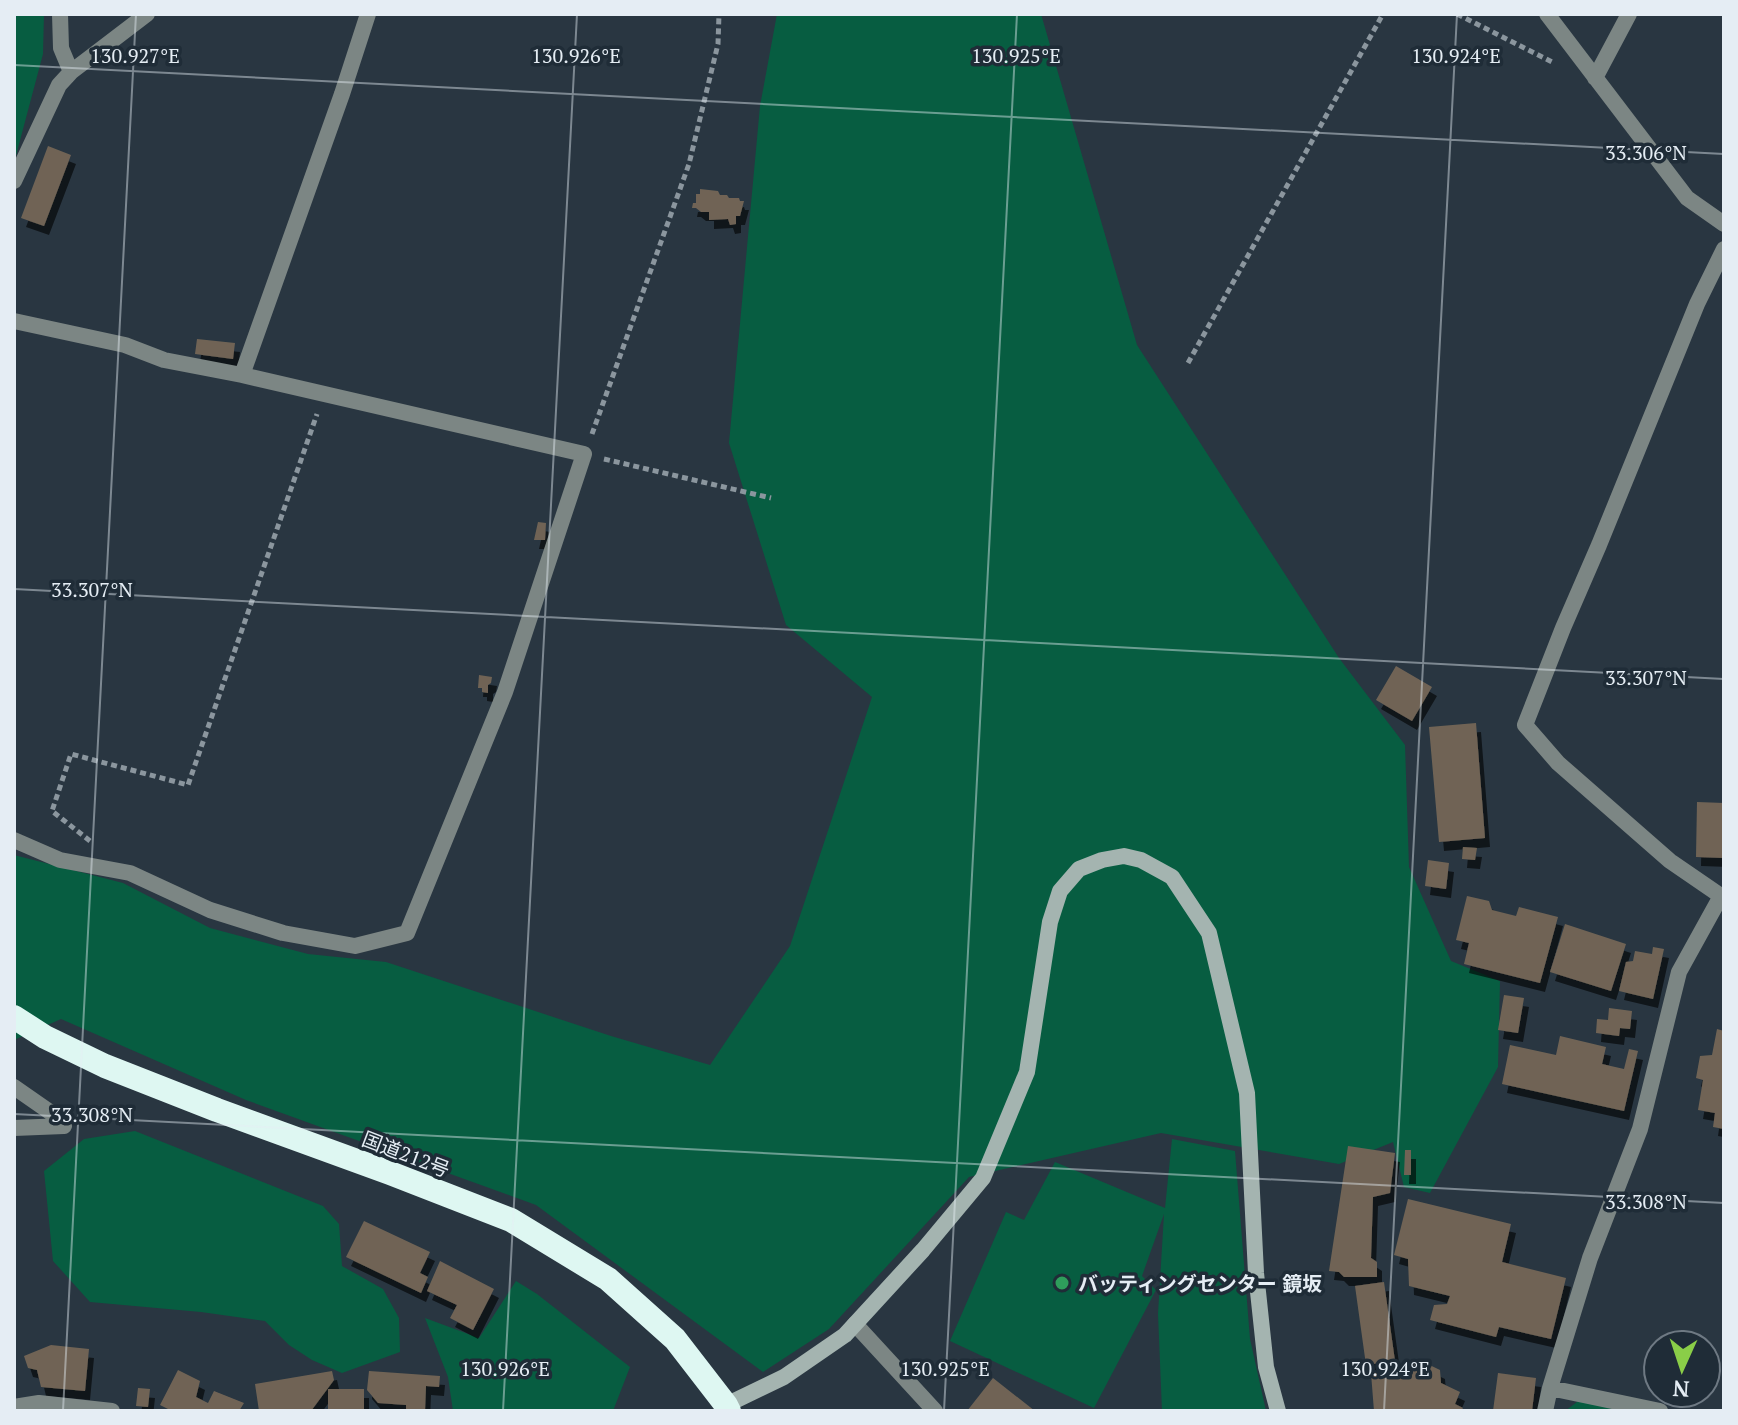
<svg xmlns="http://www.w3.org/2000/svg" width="1738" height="1425" viewBox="0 0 1738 1425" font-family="'PT Serif','Noto Sans JP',serif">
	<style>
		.green { fill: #075d41 }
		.building { fill: #706455; filter: url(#shadow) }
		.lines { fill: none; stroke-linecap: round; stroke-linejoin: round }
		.path { stroke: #8b969e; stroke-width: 5; stroke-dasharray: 6 4; stroke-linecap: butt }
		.street { stroke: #7c8684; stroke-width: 16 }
		.secondary { stroke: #a4b4b0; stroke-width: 16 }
		.highway { stroke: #def7f2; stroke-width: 24 }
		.ticks { fill: none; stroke: #e5edf4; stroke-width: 2; stroke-opacity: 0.45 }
		.leisure-dot { fill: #2e9e5b; stroke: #1f2c37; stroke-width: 3 }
		.labels { text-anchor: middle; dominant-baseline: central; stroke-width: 7; stroke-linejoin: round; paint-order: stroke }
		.street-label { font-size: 20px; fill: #e5edf4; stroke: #1f2c37 }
		.poi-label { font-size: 20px; font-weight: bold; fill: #e5edf4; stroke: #1f2c37; text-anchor: start }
		.ticks-label { font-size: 20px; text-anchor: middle; fill: #e5edf4; stroke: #1f2c37; stroke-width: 7; stroke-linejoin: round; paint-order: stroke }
	</style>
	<defs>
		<filter id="shadow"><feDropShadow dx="5" dy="9" stdDeviation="0" flood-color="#0009"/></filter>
	</defs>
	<rect width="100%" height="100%" fill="#293641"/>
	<path class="green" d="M14 14H44L43 54 14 163Z
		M777 14H1041L1137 345 1339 658 1405 745 1409 867 1451 961 1500 981 1498 1067 1430 1193 1404 1187 1393 1142 1339 1164 1161 1133 969 1177 829 1329 763 1372 536 1205 246 1100 61 1019 14 1040V855L123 883 210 928 308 954 386 962 611 1036 710 1065 790 946 872 697 786 625 729 443 760 106Z
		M135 1131 323 1206 339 1224 342 1266 383 1289 399 1318 400 1352 342 1373 312 1360 289 1345 265 1321 201 1312 90 1302 53 1261 44 1171 84 1139Z
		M1172 1139 1235 1151 1250 1339 1266 1411H1162L1158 1314 1164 1214 1142 1276 1156 1290 1094 1408 950 1341 1006 1212 1024 1220 1055 1162 1165 1208Z
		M516 1281 537 1294 630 1367 613 1411H453L448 1377 425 1318 479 1338Z
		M1581 1399 1637 1411H1565Z"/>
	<path class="building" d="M48 146 71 155 44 226 21 218Z
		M700 189 718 191 720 195H727L729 198H739L740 201H744L740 216H736V224L730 225 728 219 709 220V212H701L696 208H692L693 203H696V194H700Z
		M197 339 235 343 233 359 195 354Z
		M538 522 546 523 545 540H534Z
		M1396 666 1432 687 1412 721 1376 700Z
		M479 675 492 677 491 683 488 685V693L482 692V688H478Z
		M1476 723 1485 838 1439 842 1429 727Z
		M1697 802 1724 803V858L1696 857Z
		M1463 847 1477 848 1475 860 1462 859Z
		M1428 860 1449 863 1446 889 1425 886Z
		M1467 896 1489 901 1492 910 1516 916 1519 907 1558 917 1540 983 1464 964 1469 943 1456 940Z
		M1565 924 1626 944 1611 991 1550 972Z
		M1653 947 1664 949 1653 999 1619 991 1626 962 1633 961 1635 951 1652 954Z
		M1504 995 1524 998 1518 1033 1498 1030Z
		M1609 1008 1632 1011 1630 1029 1620 1028 1619 1036 1596 1033 1597 1019 1608 1020Z
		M1717 1029 1724 1031V1129L1713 1127 1715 1113 1698 1110 1703 1080 1696 1078 1700 1056 1712 1055Z
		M1560 1036 1606 1047 1602 1064 1624 1069 1629 1049 1638 1051 1624 1111 1502 1084 1510 1045 1556 1055Z
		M1348 1146 1395 1153 1390 1193 1373 1197 1371 1258 1377 1262V1277H1344L1339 1272 1329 1271Z
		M1405 1150H1411V1175H1404Z
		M1408 1199 1511 1224 1502 1262 1566 1278 1551 1339 1499 1327 1496 1337 1430 1320 1434 1305 1447 1304 1450 1296 1409 1286 1408 1259 1394 1255Z
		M364 1221 430 1252 420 1273 428 1277 421 1293 346 1257Z
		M440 1261 494 1289 473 1330 450 1318 457 1305 427 1291Z
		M1384 1282 1395 1361 1366 1365 1355 1286Z
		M51 1345 89 1349 85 1391 41 1387 37 1370 28 1368 24 1356Z
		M1417 1359 1440 1370 1441 1383 1460 1392 1455 1404 1463 1408 1461 1411H1374L1371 1373 1406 1371Z
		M178 1370 200 1381 196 1397 208 1403 214 1391 244 1403 239 1411H172L160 1405Z
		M332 1371 334 1380 311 1411H259L255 1384Z
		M369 1371 440 1376 439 1387 426 1386 425 1411H406V1405L378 1403 367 1390Z
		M1498 1373 1536 1378 1532 1411H1493Z
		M993 1378 1035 1411H967Z
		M138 1388 150 1389 148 1407 136 1406Z
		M328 1389H364V1411H328Z"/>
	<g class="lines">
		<path class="path" d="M1457 14 1554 63
			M1188 363 1383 14
			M592 434 689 164 718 44 719 14
			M604 459 771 498
			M90 841 52 811 71 754 188 785 317 414"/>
		<path class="street" d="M60 14 61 48 71 72
			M1547 14 1687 198 1724 224
			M1595 78 1629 14
			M14 181 59 85 71 72 147 14
			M1724 249 1697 304 1599 545 1563 628 1525 725 1558 763 1670 861 1721 896H1724
			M14 321 125 345 164 360 242 375 584 454 505 692 407 933 355 946 283 933 210 910 130 873 60 860 14 840
			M242 375 342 94 368 14
			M14 1087 60 1119 64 1126 14 1128
			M855 1324 935 1411
			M1550 1388 1660 1411
			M14 1407 39 1403 112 1411
			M1545 1411 1550 1388 1590 1258 1640 1129 1679 972 1721 896"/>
		<path class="secondary" d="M726 1405 784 1377 845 1335 923 1250 983 1178 1027 1072 1050 922 1060 891 1079 869 1102 860 1124 856 1141 860 1172 877 1209 933 1247 1093 1256 1273 1266 1367 1278 1411"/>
		<path class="highway" d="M14 1017 45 1037 105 1066 217 1110 390 1173 511 1220 608 1279 675 1339 726 1405 729 1411"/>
	</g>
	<path class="ticks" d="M14 65 1724 154M14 589 1724 679M14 1114 1724 1203M63 1411 136 14M503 1411 577 14M944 1411 1017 14M1384 1411 1457 14"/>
	<circle class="leisure-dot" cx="1062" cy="1283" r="8"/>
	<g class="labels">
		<g class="street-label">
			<text transform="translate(406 1154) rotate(21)">国道212号</text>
		</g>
		<g class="poi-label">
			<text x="1078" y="1283">バッティングセンター 鏡坂</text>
		</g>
	</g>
	<g class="ticks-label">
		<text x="135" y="63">130.927°E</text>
		<text x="576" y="63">130.926°E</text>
		<text x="1016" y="63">130.925°E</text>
		<text x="1456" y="63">130.924°E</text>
		<text x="1646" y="160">33.306°N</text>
		<text x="92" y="597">33.307°N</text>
		<text x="1646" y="685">33.307°N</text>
		<text x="92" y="1122">33.308°N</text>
		<text x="1646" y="1209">33.308°N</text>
		<text x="505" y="1376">130.926°E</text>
		<text x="945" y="1376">130.925°E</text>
		<text x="1385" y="1376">130.924°E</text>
	</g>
	<rect width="1738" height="1425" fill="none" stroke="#e5edf4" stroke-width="32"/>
	<g transform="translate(1682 1369) rotate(183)"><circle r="38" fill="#1f2c37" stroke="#6e7983" stroke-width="2"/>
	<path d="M0-6L14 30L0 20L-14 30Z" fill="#8ace48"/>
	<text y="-12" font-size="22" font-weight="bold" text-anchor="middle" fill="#e5edf4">N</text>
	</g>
</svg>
